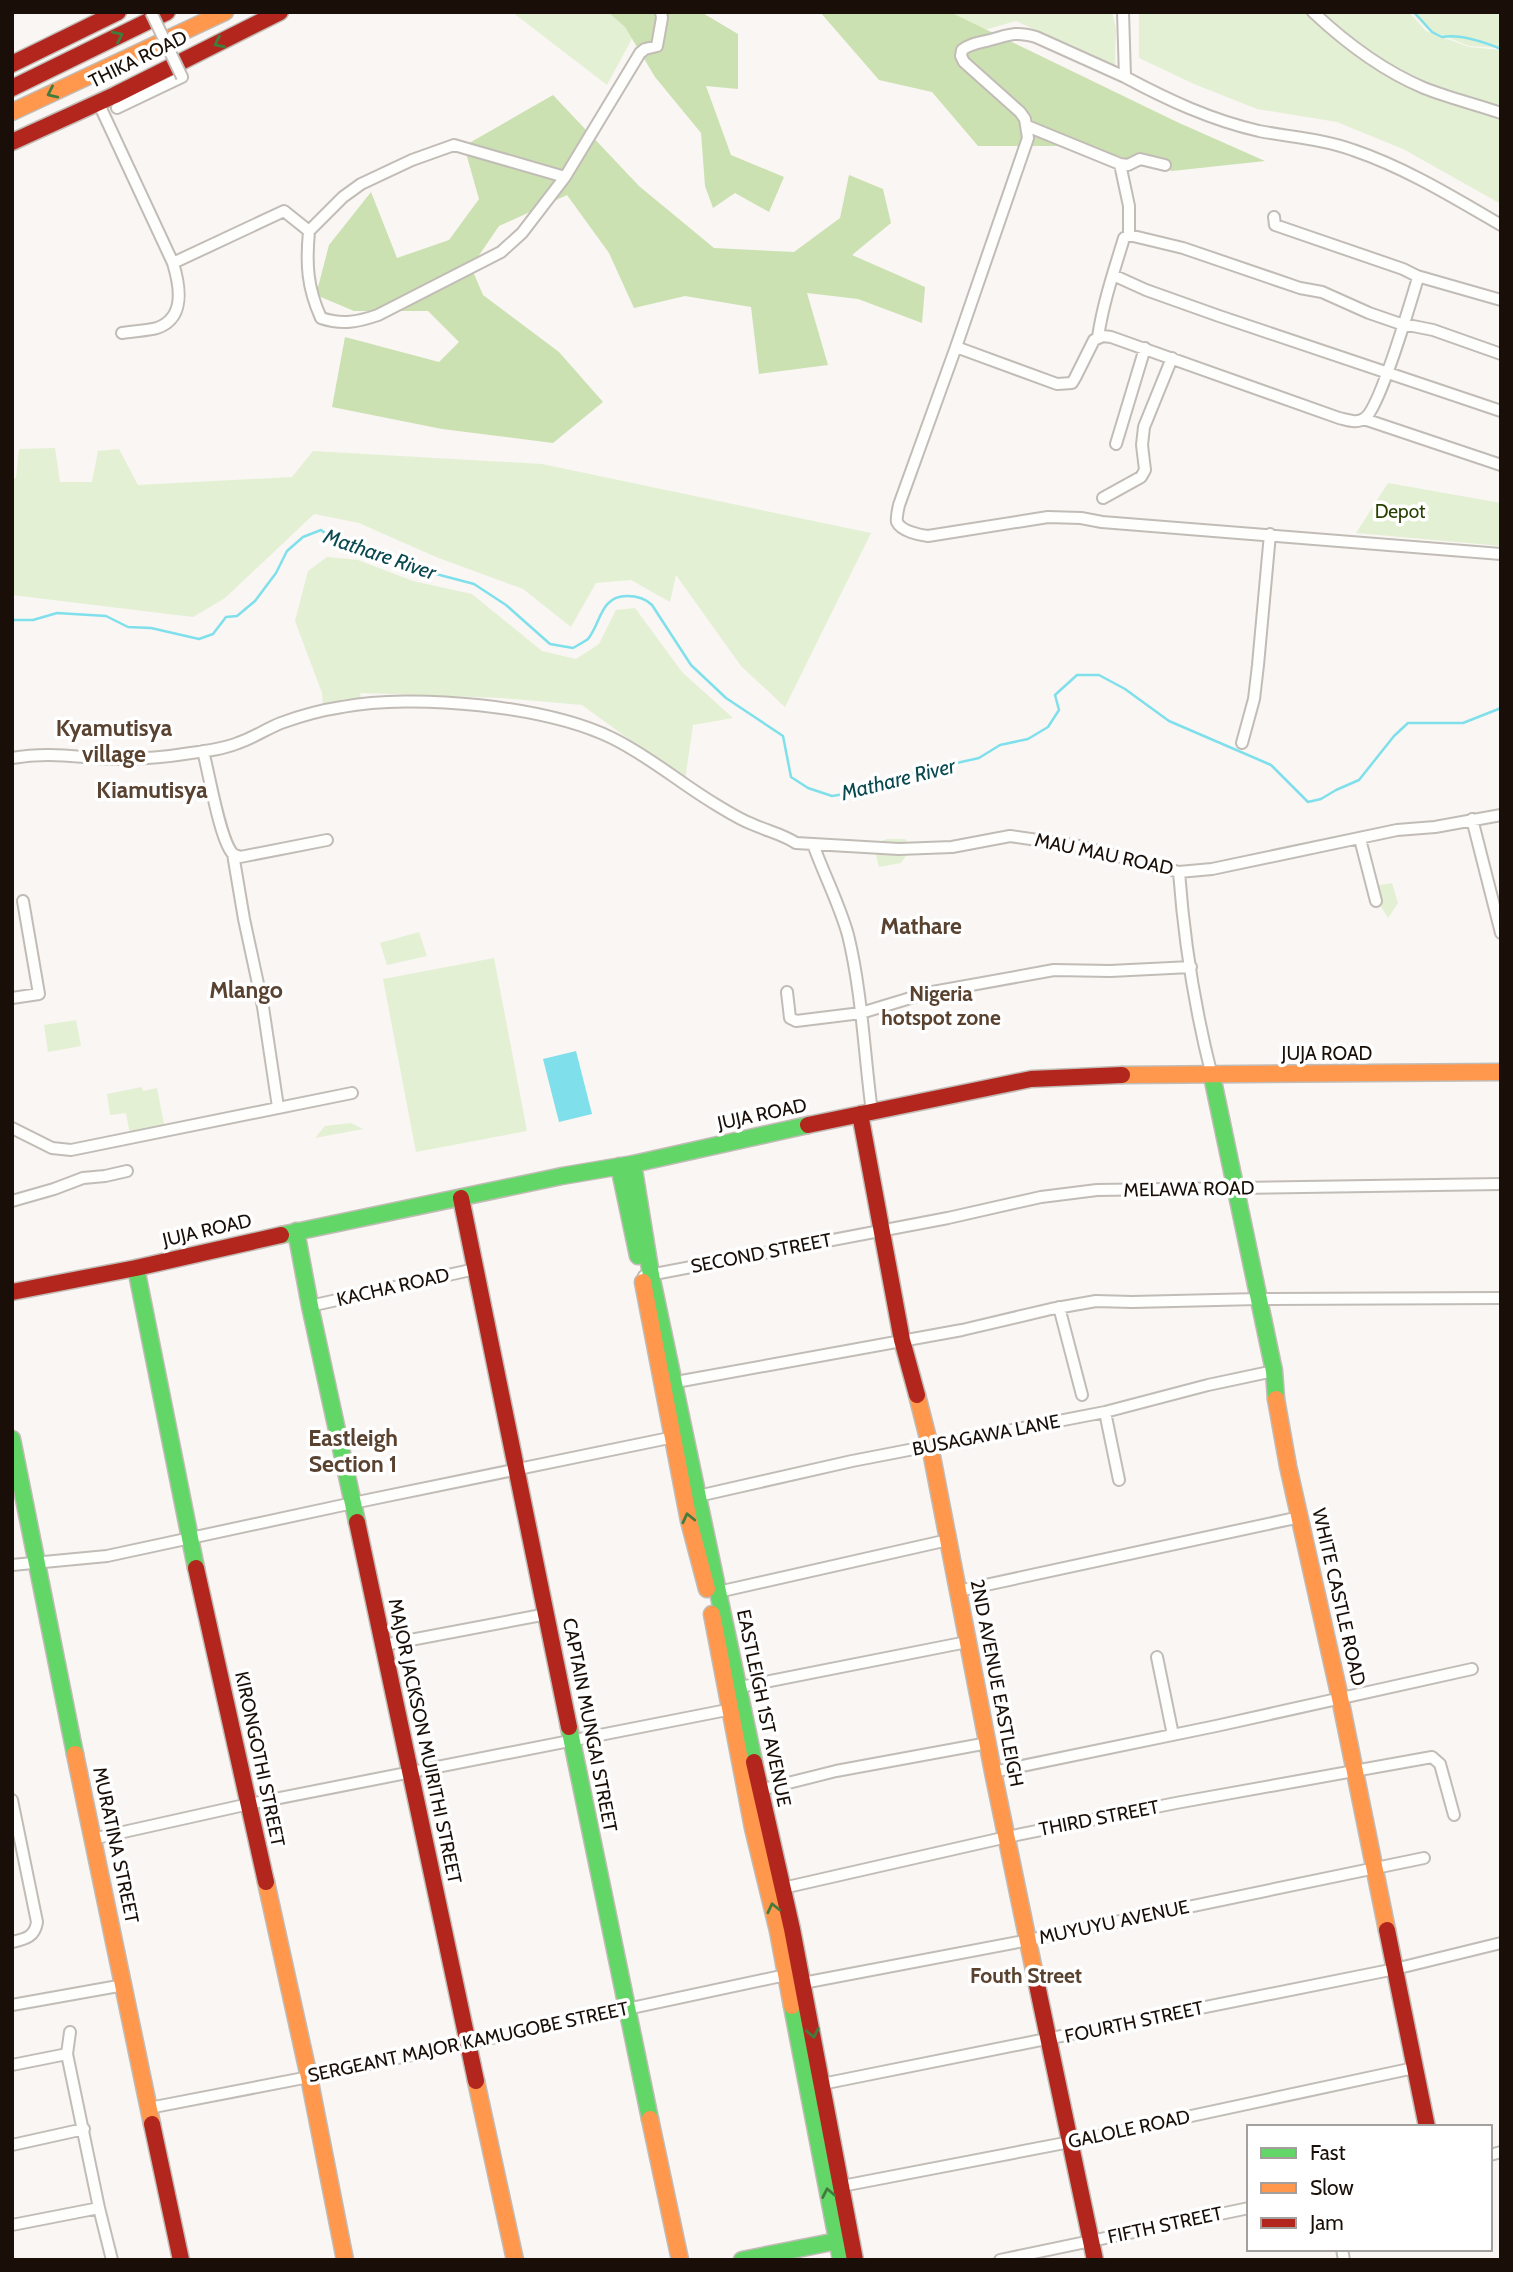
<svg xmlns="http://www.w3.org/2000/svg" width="1513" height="2272" viewBox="0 0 1513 2272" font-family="Cabin,sans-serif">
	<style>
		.green { fill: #e4f0d4 }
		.forest { fill: #cce1b1 }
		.water { fill: #7fe0eb }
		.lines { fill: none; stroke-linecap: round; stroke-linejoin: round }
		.stream { stroke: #7fe0eb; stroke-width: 2.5 }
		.street-casing { stroke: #c2bcb6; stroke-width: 14 }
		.fast-casing { stroke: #c2bcb6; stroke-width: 19 }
		.slow-casing { stroke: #c2bcb6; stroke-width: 19 }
		.jam-casing { stroke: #c2bcb6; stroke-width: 19 }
		.street { stroke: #fefefd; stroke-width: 10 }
		.fast { stroke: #63d668; stroke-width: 16 }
		.slow { stroke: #ff974d; stroke-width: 16 }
		.jam { stroke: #b3261e; stroke-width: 16 }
		.street-bridge-casing { stroke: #c2bcb6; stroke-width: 14; stroke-linecap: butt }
		.street-bridge { stroke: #fefefd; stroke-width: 10 }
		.oneway { stroke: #427c3d }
		.labels { text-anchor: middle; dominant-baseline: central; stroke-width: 7; stroke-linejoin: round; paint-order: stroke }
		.street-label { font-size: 19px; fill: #190f08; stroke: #fff }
		.park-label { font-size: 19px; fill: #273f00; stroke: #fff }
		.water-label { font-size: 21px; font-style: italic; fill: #094950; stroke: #fff }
		.neighbourhood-label { font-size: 21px; font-weight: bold; fill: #594230; stroke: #fff }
		.quarter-label { font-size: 23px; font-weight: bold; fill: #594230; stroke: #fff }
	</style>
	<rect width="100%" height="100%" fill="#f9f6f3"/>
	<path class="green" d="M512 12H630L642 20 607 85Z
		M929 12H1112L1116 29 1115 66 1016 21 956 38Z
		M1139 12H1409L1426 31 1469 47 1501 50V204L1403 149 1337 122 1257 109 1194 84 1139 58Z
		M1411 12H1501V48L1469 46 1427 29Z
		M55 448 60 482H92L98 451 119 449 138 485 292 477 313 451 542 464 871 533 785 707 741 666 676 575 670 602 631 580 596 583 571 627 523 589 436 557 359 523 314 514 225 598 193 617 12 595V479L16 478 19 449Z
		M1388 483 1501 503V546L1356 533Z
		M327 557 358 560 413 581 472 594 542 651 576 659 599 644 616 610 635 608 682 672 733 718 693 725 685 780 582 705 501 698 360 693 361 698 323 706 322 693 295 621 308 571Z
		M887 839H905L912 847 901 863 879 867 873 844Z
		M1392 883 1398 903 1388 918 1380 905 1374 886Z
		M419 932 427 956 387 965 380 943Z
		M494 958 527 1131 416 1152 383 979Z
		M76 1020 81 1046 48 1052 44 1025Z
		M142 1087 143 1091 157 1088 165 1129 130 1135 126 1113 110 1115 107 1094Z
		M351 1123 363 1129 315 1138 325 1126Z"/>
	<path class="forest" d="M608 12H701L738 34V89L706 86 731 155 784 177 769 212 735 193 713 208 705 186 701 133 655 77 625 27Z
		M820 12H950L1177 122 1265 161 1172 171 1082 146H978L932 92 879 80Z
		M553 95 639 186 714 248 794 252 840 218 849 175 883 189 891 223 852 255 925 287 922 323 858 299 807 293 828 365 759 374 751 307 685 296 634 308 609 253 567 195 499 226 471 267 483 295 559 352 603 402 553 443 442 429 332 407 345 337 439 362 459 342 428 311H354L316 295 329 245 371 192 397 258 449 240 479 199 464 146Z"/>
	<path class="water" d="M576 1051 592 1114 559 1122 543 1059Z"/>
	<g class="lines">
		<path class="stream" d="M1414 12 1432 32 1442 37C1459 34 1484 42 1501 49
			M12 620H33L57 613 106 616 128 627 151 628 199 639 213 634 226 617 237 616 255 601 276 573 287 551 303 537 321 530 335 541H359L402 565 474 584 506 605 550 644 573 648C578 645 584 642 588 639 601 623 600 596 627 596 637 596 645 598 652 605L691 665 726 698 783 736 791 777 808 788 832 796 851 793 921 771 979 758 1000 745 1028 739 1048 727 1059 710 1055 695 1077 675H1099L1125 689 1169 721 1271 765 1308 802 1321 799 1336 790 1359 780 1394 736 1408 723H1463L1501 708"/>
		<g class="street-casing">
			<path id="street" d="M1123 12 1125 77C1168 100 1211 120 1259 131 1290 137 1323 139 1353 150 1406 168 1453 197 1501 225
				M1313 12C1346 43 1381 70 1424 88 1449 98 1475 104 1501 113
				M1125 77 1036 37C1015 31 1009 35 990 40 979 43 971 43 962 50L961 56 964 62 1020 112 1025 119 1028 138 956 347 899 505C898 510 896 517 897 522 901 531 919 535 928 536L1048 517 1081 518 1102 522 1501 554
				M98 102 173 263C180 286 186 318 157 328 146 331 133 331 122 333
				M117 108 182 77
				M1027 126 1120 164 1128 165 1140 159 1165 165
				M1120 164 1129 206V235
				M309 231C306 264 307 287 321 318 342 325 358 322 378 315L501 252 522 233 565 177
				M173 263 284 211 309 231 343 197 361 184 412 160 454 145 565 177 640 53 645 49 657 46 662 18 661 12
				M1113 275 1146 290 1219 316 1501 411
				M1417 276 1501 300
				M1098 337C1103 303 1114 271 1124 238L1129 235 1183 248 1300 288 1322 292 1369 313 1398 323 1433 330 1501 354
				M956 347 1057 384 1072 383 1075 378 1094 340 1103 336 1111 337 1339 418C1348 420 1357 424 1365 418 1380 407 1410 304 1417 281V276L1403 269 1275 225 1274 217
				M1364 419 1501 465
				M1116 444 1145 348
				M1103 498 1141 477 1145 470 1142 445 1144 427 1172 358
				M1242 743 1254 699 1258 665 1270 534
				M203 751C209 773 220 841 233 854L244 919 263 1007 278 1107
				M12 758C51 751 80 758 118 759 142 759 167 757 191 753 207 751 223 749 238 743 253 738 266 729 281 723 300 716 322 710 342 707 415 693 546 706 612 738 649 756 680 783 715 804 727 811 739 819 752 824 767 831 782 834 796 843L899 849 952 847 1010 836 1079 846 1179 872 1212 869 1397 830 1435 827 1501 815
				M1472 819 1501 933
				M1360 839 1376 901
				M813 844C824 875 839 903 848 935 862 992 864 1053 872 1112
				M233 854 240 857 327 840
				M1179 872C1184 939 1195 1010 1212 1076
				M787 992 790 1018 796 1021 861 1013 927 993 1054 970 1110 971 1191 967
				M12 998 39 994 23 901
				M12 1128 52 1148 71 1150 352 1093
				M12 1201 54 1189 83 1178 105 1176 127 1171
				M644 1276 948 1218 1041 1197 1097 1190 1501 1184
				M310 1306 475 1269
				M1059 1307 1082 1395
				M676 1382 962 1330 1051 1309 1096 1301 1132 1302 1258 1299 1501 1298
				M1105 1412 1119 1480
				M698 1496 852 1461 1105 1412 1208 1385 1274 1371
				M12 1565 107 1556 353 1503 679 1436
				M958 1591 1300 1517
				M718 1592 948 1540
				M384 1645 547 1614
				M1157 1657 1173 1735
				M740 1687 967 1642
				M993 1772 1216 1726 1472 1669
				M760 1790 836 1771 988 1743
				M12 1800 37 1922C35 1937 25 1939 12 1942
				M92 1839 249 1804 732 1709
				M783 1888 1007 1837 1176 1803 1432 1757 1440 1764 1454 1815
				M803 1983 1029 1940 1424 1858
				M12 2005 124 1985
				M70 2032 67 2054 99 2208 112 2260
				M12 2065 67 2054
				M822 2084 1395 1969 1501 1943
				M149 2108 309 2077 786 1975
				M12 2145 84 2129
				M1490 2155 1501 2152
				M842 2186 1070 2142 1414 2068
				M12 2225 99 2208
				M1342 2249 1344 2260
				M1000 2260 1249 2208"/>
		</g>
		<g class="fast-casing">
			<path id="fast" d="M1212 1076 1274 1371 1276 1399
				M633 1164 651 1275 754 1762
				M619 1166 638 1256
				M296 1231 310 1306 357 1522
				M281 1235 562 1176 633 1164 808 1125
				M136 1268 196 1568
				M12 1439 75 1754
				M569 1727 650 2119
				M792 2006 841 2260
				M742 2260 837 2241"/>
		</g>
		<g class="slow-casing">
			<path id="slow" d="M12 112 225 12
				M1122 1075 1501 1072
				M643 1282 689 1521 707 1589
				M917 1395 930 1446 993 1772 1036 1980
				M1276 1399 1288 1466 1340 1698 1387 1930
				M712 1614 753 1828 778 1931 792 2006
				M75 1754 152 2124
				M266 1882 309 2077 345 2260
				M476 2081 515 2260
				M650 2119 680 2260"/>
		</g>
		<g class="jam-casing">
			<path id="jam" d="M12 64 118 12
				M12 88 167 12
				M12 142 115 95 280 12
				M860 1114 902 1340 917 1395
				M808 1125 1031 1079 1122 1075
				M461 1198 569 1727
				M12 1292 136 1268 281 1235
				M357 1522 476 2081
				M196 1568 266 1882
				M754 1762 792 1929 855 2260
				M1387 1930 1427 2127
				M1036 1980 1095 2260
				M152 2124 181 2260"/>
		</g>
		<use href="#street" class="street"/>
		<use href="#fast" class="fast"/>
		<use href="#slow" class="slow"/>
		<use href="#jam" class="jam"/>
		<g class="street-bridge-casing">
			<path id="street-bridge" d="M151 12 182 77"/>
		</g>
		<use href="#street-bridge" class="street-bridge"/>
	</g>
	<defs><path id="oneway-chevron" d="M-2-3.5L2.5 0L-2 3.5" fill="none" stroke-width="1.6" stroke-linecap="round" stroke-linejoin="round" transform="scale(1.75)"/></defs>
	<g class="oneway">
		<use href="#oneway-chevron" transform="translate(118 36) rotate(-26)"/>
		<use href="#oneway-chevron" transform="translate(219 43) rotate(154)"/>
		<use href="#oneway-chevron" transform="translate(52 93) rotate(155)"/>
		<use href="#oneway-chevron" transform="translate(688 1518) rotate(-103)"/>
		<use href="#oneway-chevron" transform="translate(773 1908) rotate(-103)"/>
		<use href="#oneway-chevron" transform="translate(813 2033) rotate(79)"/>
		<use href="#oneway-chevron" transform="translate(828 2193) rotate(-101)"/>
	</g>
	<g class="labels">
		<g class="street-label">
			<text transform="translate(138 59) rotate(-26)">THIKA ROAD</text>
			<text transform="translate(1104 854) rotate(12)">MAU MAU ROAD</text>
			<text x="1327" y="1053">JUJA ROAD</text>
			<text transform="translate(762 1114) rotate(-12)">JUJA ROAD</text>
			<text transform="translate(1189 1189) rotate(-1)">MELAWA ROAD</text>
			<text transform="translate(207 1230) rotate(-13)">JUJA ROAD</text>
			<text transform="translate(761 1253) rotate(-11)">SECOND STREET</text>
			<text transform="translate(393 1287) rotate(-13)">KACHA ROAD</text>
			<text transform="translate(986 1435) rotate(-11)">BUSAGAWA LANE</text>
			<text transform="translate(1339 1597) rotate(77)">WHITE CASTLE ROAD</text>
			<text transform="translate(997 1683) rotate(79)">2ND AVENUE EASTLEIGH</text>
			<text transform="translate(764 1708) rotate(78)">EASTLEIGH 1ST AVENUE</text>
			<text transform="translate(590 1725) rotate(79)">CAPTAIN MUNGAI STREET</text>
			<text transform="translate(425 1741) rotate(78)">MAJOR JACKSON MUIRITHI STREET</text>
			<text transform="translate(260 1759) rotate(78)">KIRONGOTHI STREET</text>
			<text transform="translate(1099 1818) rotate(-11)">THIRD STREET</text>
			<text transform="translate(116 1845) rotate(78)">MURATINA STREET</text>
			<text transform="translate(1114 1922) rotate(-12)">MUYUYU AVENUE</text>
			<text transform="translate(1134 2022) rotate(-12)">FOURTH STREET</text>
			<text transform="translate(468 2042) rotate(-12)">SERGEANT MAJOR KAMUGOBE STREET</text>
			<text transform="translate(1129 2129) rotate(-12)">GALOLE ROAD</text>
			<text transform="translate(1165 2225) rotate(-12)">FIFTH STREET</text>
		</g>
		<g class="park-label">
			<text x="1400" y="511">Depot</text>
		</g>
		<g class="water-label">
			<text transform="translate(380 554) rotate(19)">Mathare River</text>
			<text transform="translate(898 779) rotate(-14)">Mathare River</text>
		</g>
		<g class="neighbourhood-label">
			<text x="941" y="993">Nigeria<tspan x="941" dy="24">hotspot zone</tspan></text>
			<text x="1026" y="1975">Fouth Street</text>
		</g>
		<g class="quarter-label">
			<text x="114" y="728">Kyamutisya<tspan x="114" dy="26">village</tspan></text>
			<text x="152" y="790">Kiamutisya</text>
			<text x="921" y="926">Mathare</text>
			<text x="246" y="990">Mlango</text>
			<text x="353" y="1438">Eastleigh<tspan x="353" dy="26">Section 1</tspan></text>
		</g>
	</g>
	<rect width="1513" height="2272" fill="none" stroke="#190f08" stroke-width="28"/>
	<rect x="1247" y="2125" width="245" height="126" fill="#ffffff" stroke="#a39f9c" stroke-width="2"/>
	<rect x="1261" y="2148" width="35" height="10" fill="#63d668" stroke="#a39f9c" stroke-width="2"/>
	<text x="1310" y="2160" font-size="21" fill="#190f08">Fast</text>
	<rect x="1261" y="2183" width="35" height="10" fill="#ff974d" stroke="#a39f9c" stroke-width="2"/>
	<text x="1310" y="2195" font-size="21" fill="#190f08">Slow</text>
	<rect x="1261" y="2218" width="35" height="10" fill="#b3261e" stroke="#a39f9c" stroke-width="2"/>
	<text x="1310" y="2230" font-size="21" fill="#190f08">Jam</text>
</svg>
